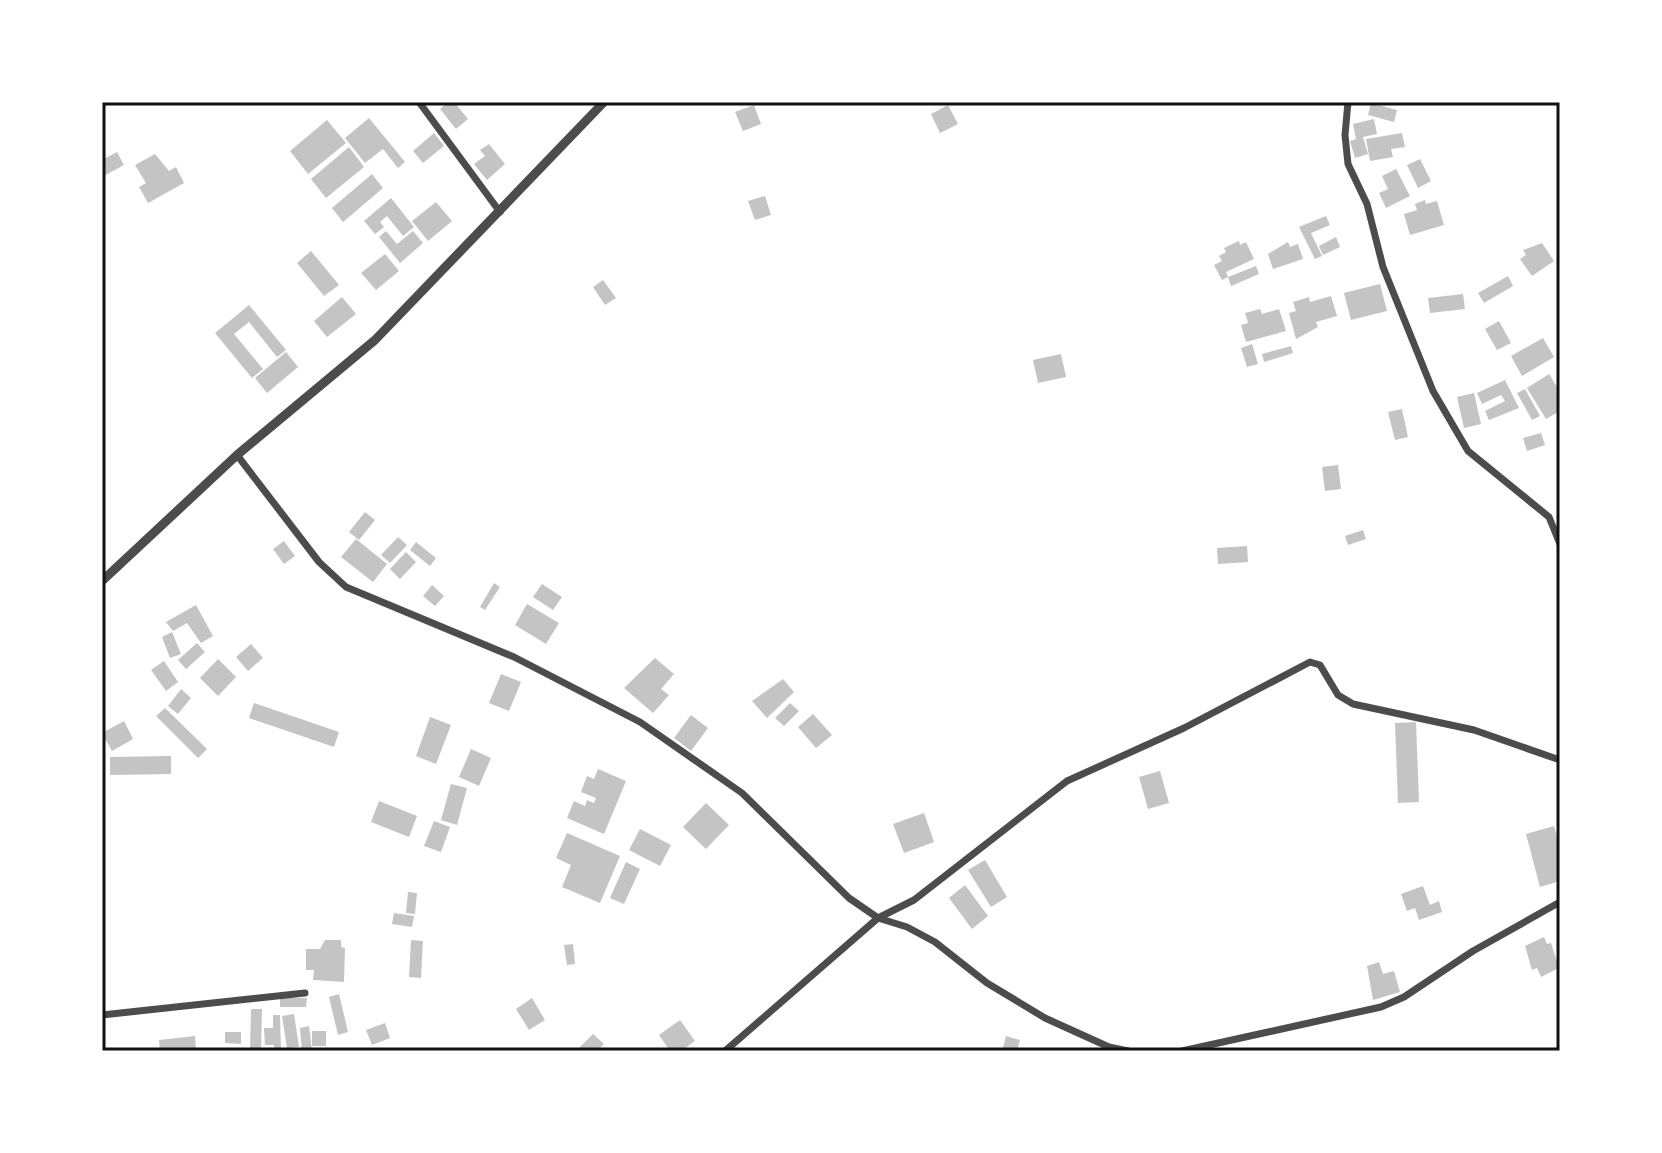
<svg xmlns="http://www.w3.org/2000/svg" width="1662" height="1153" viewBox="0 0 1662 1153" font-family="Overpass,sans-serif">
	<style>
		.building { fill: #c4c4c4 }
		.lines { fill: none; stroke-linecap: round; stroke-linejoin: round }
		.minor { stroke: #4c4c4c; stroke-width: 7 }
		.tertiary { stroke: #4c4c4c; stroke-width: 9 }
		.neatline { fill: none; stroke: #111; stroke-width: 3 }
	</style>
	<rect width="100%" height="100%" fill="#fff"/>
	<path class="building" d="M448 102H454L468 119 456 129 440 109Z
		M1371 103 1397 110 1394 122 1368 115Z
		M754 105 761 124 743 131 735 112Z
		M948 105 958 124 940 133 931 114Z
		M369 118 405 162 398 168 383 149 365 163 345 138Z
		M1374 119 1377 134 1363 137 1368 154 1355 158 1350 141 1356 139 1353 124Z
		M327 120 346 143 308 174 290 151Z
		M434 133 444 146 423 163 413 151Z
		M1402 133 1405 147 1391 149 1393 157 1370 161 1366 139Z
		M489 144 505 164 487 180 474 164 485 156 480 150Z
		M349 147 364 167 326 198 311 179Z
		M117 152 124 165 102 177V160Z
		M155 154 169 171 176 167 184 183 148 203 139 187 146 183 135 165Z
		M1420 159 1431 181 1418 188 1407 165Z
		M1396 169 1410 196 1386 208 1379 193 1388 189 1382 176Z
		M372 174 383 188 343 222 332 208Z
		M765 196 771 215 755 220 748 201Z
		M391 198 414 227 403 236 387 216 380 222 384 227 375 234 364 221Z
		M1425 200 1426 204 1437 201 1444 225 1410 235 1404 214 1417 210 1415 204Z
		M436 202 452 221 428 241 412 221Z
		M1326 216 1330 225 1311 233 1322 256 1315 259 1299 227Z
		M386 231 397 244 413 231 423 243 400 263 379 237Z
		M1336 237 1340 247 1323 255 1319 246Z
		M1239 241 1240 245 1246 242 1254 259 1226 272 1228 277 1222 280 1214 265 1222 261 1219 256 1226 252 1224 248Z
		M1288 242 1290 247 1298 244 1303 259 1273 269 1268 254Z
		M1542 243 1554 261 1532 276 1520 259 1526 255 1523 250Z
		M311 251 339 285 324 296 297 263Z
		M385 254 399 271 376 290 361 273Z
		M1256 266 1259 274 1231 286 1228 277Z
		M1508 276 1513 286 1484 303 1478 293Z
		M603 280 616 298 605 305 593 287Z
		M1380 284 1387 311 1351 320 1344 293Z
		M1463 294 1465 309 1430 313 1428 298Z
		M1331 296 1337 316 1316 322 1318 327 1296 339 1289 313 1296 311 1293 302 1309 297 1310 302Z
		M342 297 356 314 327 337 314 321Z
		M249 305 286 350 277 357 249 322 234 334 263 369 252 378 215 333Z
		M1260 309 1262 314 1279 309 1286 331 1246 342 1241 325 1248 323 1245 313Z
		M1499 321 1511 343 1497 350 1485 329Z
		M1543 338 1554 357 1522 376 1511 356Z
		M1252 344 1258 364 1247 367 1241 348Z
		M1291 346 1293 353 1264 362 1262 354Z
		M286 352 298 367 267 393 255 378Z
		M1061 354 1066 377 1038 383 1033 360Z
		M1549 374 1557 387 1560 386V411L1546 419 1527 388Z
		M1505 380 1519 408 1489 420 1485 411 1505 401 1501 395 1482 404 1477 393Z
		M1525 389 1540 416 1532 420 1517 393Z
		M1474 393 1481 424 1464 428 1457 397Z
		M1402 409 1408 437 1395 440 1388 412Z
		M1541 433 1545 445 1527 451 1523 438Z
		M1338 465 1341 489 1325 491 1322 467Z
		M365 512 375 520 359 540 349 532Z
		M1363 530 1366 539 1348 545 1345 536Z
		M398 537 407 545 390 563 381 555Z
		M356 539 387 564 373 582 341 557Z
		M284 541 295 556 284 564 273 549Z
		M416 542 436 558 430 566 410 550Z
		M1247 546 1248 562 1218 564 1217 548Z
		M406 552 416 562 400 579 390 569Z
		M494 583 500 587 485 610 480 607Z
		M542 584 562 597 553 610 533 597Z
		M432 585 444 596 435 606 423 596Z
		M527 604 559 623 546 644 515 625Z
		M196 605 213 636 201 643 187 623 173 631 166 622Z
		M172 632 181 654 170 658 162 637Z
		M197 643 205 652 186 669 178 660Z
		M251 644 263 658 248 671 236 657Z
		M655 658 674 674 661 689 669 695 653 713 624 688Z
		M218 659 236 677 218 696 200 678Z
		M164 661 178 682 166 691 151 670Z
		M501 674 521 682 509 711 489 703Z
		M783 679 794 692 767 718 752 701Z
		M181 689 191 698 178 714 168 706Z
		M254 703 339 732 334 747 249 718Z
		M790 703 799 711 784 726 775 718Z
		M165 708 207 749 198 758 156 716Z
		M813 714 832 735 816 748 798 727Z
		M691 715 708 728 691 751 674 738Z
		M430 717 451 725 436 764 416 756Z
		M124 721 133 739 112 751 102 733Z
		M1416 722 1419 802 1398 803 1395 723Z
		M471 749 491 758 479 786 459 777Z
		M171 756V774L110 775V757Z
		M598 769 626 781 604 834 567 818 574 801 585 806 587 800 594 803 596 798 581 792 587 776 594 779Z
		M1160 771 1169 803 1148 809 1139 777Z
		M451 784 467 788 457 825 441 820Z
		M379 801 417 816 409 837 371 822Z
		M706 803 729 825 706 849 683 827Z
		M924 813 934 842 904 853 893 824Z
		M434 821 450 827 441 852 424 846Z
		M1554 826 1560 848V881L1540 887 1526 834Z
		M640 829 671 845 660 866 629 850Z
		M567 833 620 856 600 903 562 887 571 865 556 858Z
		M985 860 1007 897 991 907 968 870Z
		M626 862 640 869 624 904 610 898Z
		M965 885 988 916 972 929 949 898Z
		M1423 886 1430 905 1439 901 1442 912 1419 920 1415 908 1407 911 1401 894Z
		M408 892 417 893 415 914 406 913Z
		M394 913 414 916 412 927 392 924Z
		M1544 937 1547 944 1551 943 1559 968 1541 977 1537 968 1532 970 1525 946Z
		M325 940H341V947L345 948 344 982 313 980 314 970H306V949H320Z
		M411 940 423 941 421 978 409 977Z
		M573 944 575 964 567 965 564 945Z
		M1379 962 1383 974 1394 971 1400 992 1373 1000 1367 966Z
		M339 994 348 1032 338 1035 329 997Z
		M280 998H307L306 1007H280Z
		M532 998 545 1020 529 1030 516 1009Z
		M251 1009H262L261 1050H250Z
		M294 1014 299 1047 287 1048 282 1016Z
		M273 1015H280L281 1051H274V1045H265L264 1028H273Z
		M680 1020 695 1041 681 1051H670L659 1035Z
		M385 1023 390 1038 372 1045 366 1030Z
		M309 1026 312 1051H302L300 1028Z
		M312 1031H326V1046H312Z
		M225 1032H241V1044L225 1043Z
		M593 1034 604 1044 597 1051H576Z
		M195 1036 196 1051H160L159 1040Z
		M1006 1036 1020 1040 1017 1051H1002Z"/>
	<g class="lines">
		<path class="minor" d="M419 102 500 212
			M1348 102 1345 135 1348 164 1367 204 1383 267 1433 391 1468 451 1549 517 1560 544
			M237 455 319 562 346 587 514 657 640 722 742 793 849 898 878 918 907 927 935 942 987 983 1045 1018 1109 1047 1128 1051
			M102 1015 305 993
			M725 1051 878 918 914 900 1067 781 1184 728 1310 662 1320 665 1338 695 1353 704 1474 730 1560 760
			M1182 1051 1381 1007 1404 997 1473 951 1560 902"/>
		<path class="tertiary" d="M102 581 237 455 375 340 604 102"/>
	</g>
	<rect width="1662" height="1153" fill="none" stroke="#ffffff" stroke-width="208"/>
	<rect x="104" y="104" width="1454" height="945" class="neatline"/>
</svg>
